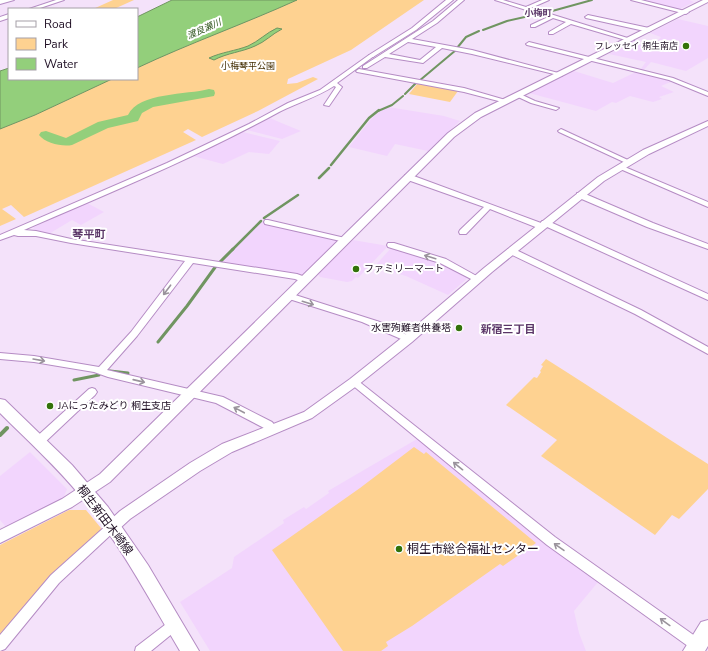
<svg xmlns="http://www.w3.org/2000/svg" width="708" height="651" viewBox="0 0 708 651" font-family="'Nunito Sans','Noto Sans JP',sans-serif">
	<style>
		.built { fill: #f2d5fd }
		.green { fill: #fed291 }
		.water { fill: #93cf7b; stroke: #709561 }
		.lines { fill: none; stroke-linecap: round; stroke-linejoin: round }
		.stream-far3 { stroke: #709561; stroke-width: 2 }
		.stream-far2 { stroke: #709561; stroke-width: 2.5 }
		.stream-far1 { stroke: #709561; stroke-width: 3 }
		.stream { stroke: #709561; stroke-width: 4 }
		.river { fill: #93cf7b; fill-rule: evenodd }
		.minor-casing { stroke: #b58cc4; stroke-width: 2 }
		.tertiary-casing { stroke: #b58cc4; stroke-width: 2 }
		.secondary-casing { stroke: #b58cc4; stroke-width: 2 }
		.primary-casing { stroke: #b58cc4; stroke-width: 2 }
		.minor { fill: #fff; fill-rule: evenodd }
		.tertiary { fill: #fff; fill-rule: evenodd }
		.secondary { fill: #fff; fill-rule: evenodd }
		.primary { fill: #fff; fill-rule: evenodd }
		.oneway { stroke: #9a939c }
		.poi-dot { fill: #33720a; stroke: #fff; stroke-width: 1.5 }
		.labels { text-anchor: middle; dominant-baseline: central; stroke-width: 4; stroke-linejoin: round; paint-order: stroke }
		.far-neighbourhood-label { font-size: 9px; font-weight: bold; fill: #5a3567; stroke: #fff }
		.far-water-label { font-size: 9px; font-style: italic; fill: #294f16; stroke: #fff }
		.far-poi-label { font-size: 9px; fill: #1e0e23; stroke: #fff; text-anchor: end }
		.far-park-label { font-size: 9px; fill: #422c01; stroke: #fff }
		.poi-label { font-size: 10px; fill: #1e0e23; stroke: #fff; text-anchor: start }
		.neighbourhood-label { font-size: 11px; font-weight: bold; fill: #5a3567; stroke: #fff }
		.near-street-label { font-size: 12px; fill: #1e0e23; stroke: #fff }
		.near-poi-label { font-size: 12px; fill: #1e0e23; stroke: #fff; text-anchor: start }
	</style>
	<rect width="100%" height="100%" fill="#f4e2fa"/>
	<path class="built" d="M637 0H689L694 2 678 10Z
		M678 19 708 26V58L686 71 651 62 643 71 640 70 646 62 609 54 630 43 652 48 661 37 650 33Z
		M574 71 613 83 636 72 673 81 661 86 674 92 659 97 662 99 653 102 630 96 616 103 612 102 596 111 529 93Z
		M388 107 444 116 460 121 428 151 395 144 387 156 349 147 371 119 377 113Z
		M270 118 279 122 301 131 282 139 247 130Z
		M243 132 280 141 269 154 249 152 223 164 193 156Z
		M87 203 104 212 81 225 72 220 47 235 33 229 34 227Z
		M262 222 336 239 338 241 302 275 221 262Z
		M353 240 388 246 358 278 356 277 352 281 347 282 320 277 318 274Z
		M392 247 444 263 469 277 448 295 406 276 374 267Z
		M417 439 542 542 598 582 574 611 579 633 586 651H210L180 602 232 568 234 557 284 523 283 520 304 507 306 509 329 493 328 491Z
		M30 452 67 489 63 499 6 527 0 520V476Z"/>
	<path class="green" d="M113 0H134L114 9H93Z
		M297 0H424L351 50 288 79 287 84 297 83 313 77 318 79 258 111 202 137 188 129 183 132 196 140 24 217 11 205 2 209 16 219 0 226V129L35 115 112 79H137V68C190 43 244 24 297 0Z
		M418 83 458 91 450 102 409 94Z
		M546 359C601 393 653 430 708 464V489L679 519 672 515 655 535 541 456 557 440 506 405 534 377 537 378 541 372 540 371 543 366 541 365Z
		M414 447 424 454 426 452 536 543 503 566 500 564 412 626 386 642 388 646 381 651H343L272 550 360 488Z
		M69 510H86L101 528 100 533 0 643V545Z"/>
	<path class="water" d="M172 0H297C244 24 190 43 137 68V17Z
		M277 28 282 29C272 34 265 42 255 46 242 52 227 53 214 60L209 58C222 52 235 51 248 46 259 41 266 33 277 28Z
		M9 68V79H112L35 115 0 129V71Z"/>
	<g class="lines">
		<path class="stream-far3" d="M545 13 592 0
			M483 30 507 21 538 14
			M457 48 466 37 479 31
			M419 81 456 50
			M405 94 416 83
			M378 111 392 105 403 96"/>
		<path class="stream-far2" d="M331 165 369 118 379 110
			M319 178 329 168
			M264 218 298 195
			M232 250 261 221"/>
		<path class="stream-far1" d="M220 262 233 249
			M158 342 187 306 216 266
			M110 371 128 373
			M74 380 99 375"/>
		<path class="stream" d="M0 435 7 428"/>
		<path class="river" d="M209 89 214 90 215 93 214 96 153 107 142 113 138 121 108 128 72 145C62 147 45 143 39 135L41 132 46 131 66 138 98 122 128 115C139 92 187 95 209 89Z"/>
		<g class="minor-casing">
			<path id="minor" d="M0 0H14L0 4Z
				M56 0H64L37 9H29Z
				M458 0H464L437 23 412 39 472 50 562 74V76L472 54 442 48 423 63 385 57 367 68H363V66L433 21ZM408 42 436 47 420 60 389 54Z
				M495 0H503L526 7 542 0H549L531 8 634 40 629 41 571 24 553 34H549V32L566 22 553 18 535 27H531V25L548 17Z
				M631 0H641L689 12 686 14Z
				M9 14V18L0 21V17Z
				M588 15 649 28 652 30 649 32 586 18 585 17Z
				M529 42 673 78 708 92V96L669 80 527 45 526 44Z
				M369 55 374 56 337 83 342 87 329 106 324 105 336 87 334 86C317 97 297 103 279 112 197 157 110 193 24 230L36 231 71 239 297 274 308 278 309 280 305 283 295 279 193 263 137 336 107 370 223 397 272 422 278 429 277 432C271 434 269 431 264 428L216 403 108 377 94 372 34 362 0 359V353L34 356 99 367 131 332 185 261 71 243 36 236H18L14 235 0 240V235L167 163 249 124 288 103 320 90Z
				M359 69 464 88 509 101 506 103 464 92 357 72 356 71Z
				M518 93 535 101 559 108 556 110 531 103 516 96 515 95Z
				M561 129 630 161 631 162 628 164 626 163 559 132 558 131Z
				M620 165 708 202V207L618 168V166Z
				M405 175H411L541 223 542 221H548L708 294V300L545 226 544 228H538L490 209 466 234H460L459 232 460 230 484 207 405 179Z
				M577 193H583L653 223 708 244V249L647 227 577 197Z
				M265 220H268L345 238 349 240 345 242 265 224 264 222Z
				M388 243H394L446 259 482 279 478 282 475 281 440 263 388 247 387 245Z
				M508 249H514L641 310 708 347V354L635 314 508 253 507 251Z
				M289 293 383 323 411 337 413 339 408 342 362 322 286 298 285 296 286 294Z
				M354 379 357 380 555 537 702 641 703 645 702 649 697 651 692 649 547 545 351 384 349 382 351 380Z
				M92 388 95 389 97 392 95 395 42 445 38 446 34 445 33 442 34 439 89 389Z
				M113 521 117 523 119 526 117 529 59 583 5 649 0 651V635L51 575 109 523Z
				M174 619 178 621 180 625 178 629 151 651H135L136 647 170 621Z"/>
		</g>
		<g class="tertiary-casing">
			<path id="tertiary" d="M446 0H453L416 30 373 57H369V55L412 28Z
				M703 0H708V2L481 117 454 137 110 482 72 507 0 543V530L62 499 100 474 448 133 475 113Z
				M708 121V126L649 154 604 181 492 272 412 342 358 385 312 418 232 452 200 471 130 519 118 530 113 532 108 530 106 526 108 522 120 511 190 463 222 444 304 412 350 379 404 336 484 268 598 177 643 150Z"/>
		</g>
		<g class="secondary-casing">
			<path id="secondary" d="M0 399 5 400 72 465 108 507 148 565 199 651H180C149 599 121 545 82 498 57 467 28 441 0 413Z"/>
		</g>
		<g class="primary-casing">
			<path id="primary" d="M708 620V646L705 651H683L701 622Z"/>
		</g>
		<use href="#minor" class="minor"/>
		<use href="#tertiary" class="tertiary"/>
		<use href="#secondary" class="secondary"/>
		<use href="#primary" class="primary"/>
	</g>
	<defs><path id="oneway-shaft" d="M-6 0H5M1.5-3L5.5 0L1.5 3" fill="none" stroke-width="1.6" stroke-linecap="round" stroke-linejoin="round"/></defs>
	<g class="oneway">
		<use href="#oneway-shaft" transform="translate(430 257) rotate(-163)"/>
		<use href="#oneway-shaft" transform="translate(167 290) rotate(127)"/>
		<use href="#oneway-shaft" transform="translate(308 303) rotate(17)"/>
		<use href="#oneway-shaft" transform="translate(39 360) rotate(10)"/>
		<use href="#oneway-shaft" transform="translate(139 381) rotate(13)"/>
		<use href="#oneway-shaft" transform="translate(239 410) rotate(-152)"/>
		<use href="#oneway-shaft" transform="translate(458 466) rotate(-141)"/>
		<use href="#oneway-shaft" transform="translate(559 547) rotate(-145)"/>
		<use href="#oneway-shaft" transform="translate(665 622) rotate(-144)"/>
	</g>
	<g class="poi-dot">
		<circle cx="686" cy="46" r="4"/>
		<circle cx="356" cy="269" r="4"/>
		<circle cx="459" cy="328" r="4"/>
		<circle cx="50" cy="406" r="4"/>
		<circle cx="399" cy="549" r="4"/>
	</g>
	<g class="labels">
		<g class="far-neighbourhood-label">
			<text x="538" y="13">小梅町</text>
		</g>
		<g class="far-water-label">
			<text transform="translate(204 29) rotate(-24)">渡良瀬川</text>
		</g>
		<g class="far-poi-label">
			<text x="678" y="46">フレッセイ 桐生南店</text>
		</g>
		<g class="far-park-label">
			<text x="248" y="66">小梅琴平公園</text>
		</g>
		<g class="poi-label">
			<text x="364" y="269">ファミリーマート</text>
			<text x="451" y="328" text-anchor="end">水害殉難者供養塔</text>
			<text x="58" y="406">JAにったみどり 桐生支店</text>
		</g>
		<g class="neighbourhood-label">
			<text x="89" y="234">琴平町</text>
			<text x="508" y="329">新宿三丁目</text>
		</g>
		<g class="near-street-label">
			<text transform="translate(105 520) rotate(53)">桐生新田木崎線</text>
		</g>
		<g class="near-poi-label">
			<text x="407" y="549">桐生市総合福祉センター</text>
		</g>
	</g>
	<rect x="8" y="8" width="130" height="72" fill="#ffffff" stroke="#a59fa7"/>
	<rect x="16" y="21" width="20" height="6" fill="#ffffff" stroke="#a59fa7"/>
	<text x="44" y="28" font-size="12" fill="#1e0e23">Road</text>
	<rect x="16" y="38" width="20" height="12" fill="#fed291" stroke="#a59fa7"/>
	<text x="44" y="48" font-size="12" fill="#1e0e23">Park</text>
	<rect x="16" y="58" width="20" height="12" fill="#93cf7b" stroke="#a59fa7"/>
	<text x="44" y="68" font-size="12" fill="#1e0e23">Water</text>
</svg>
